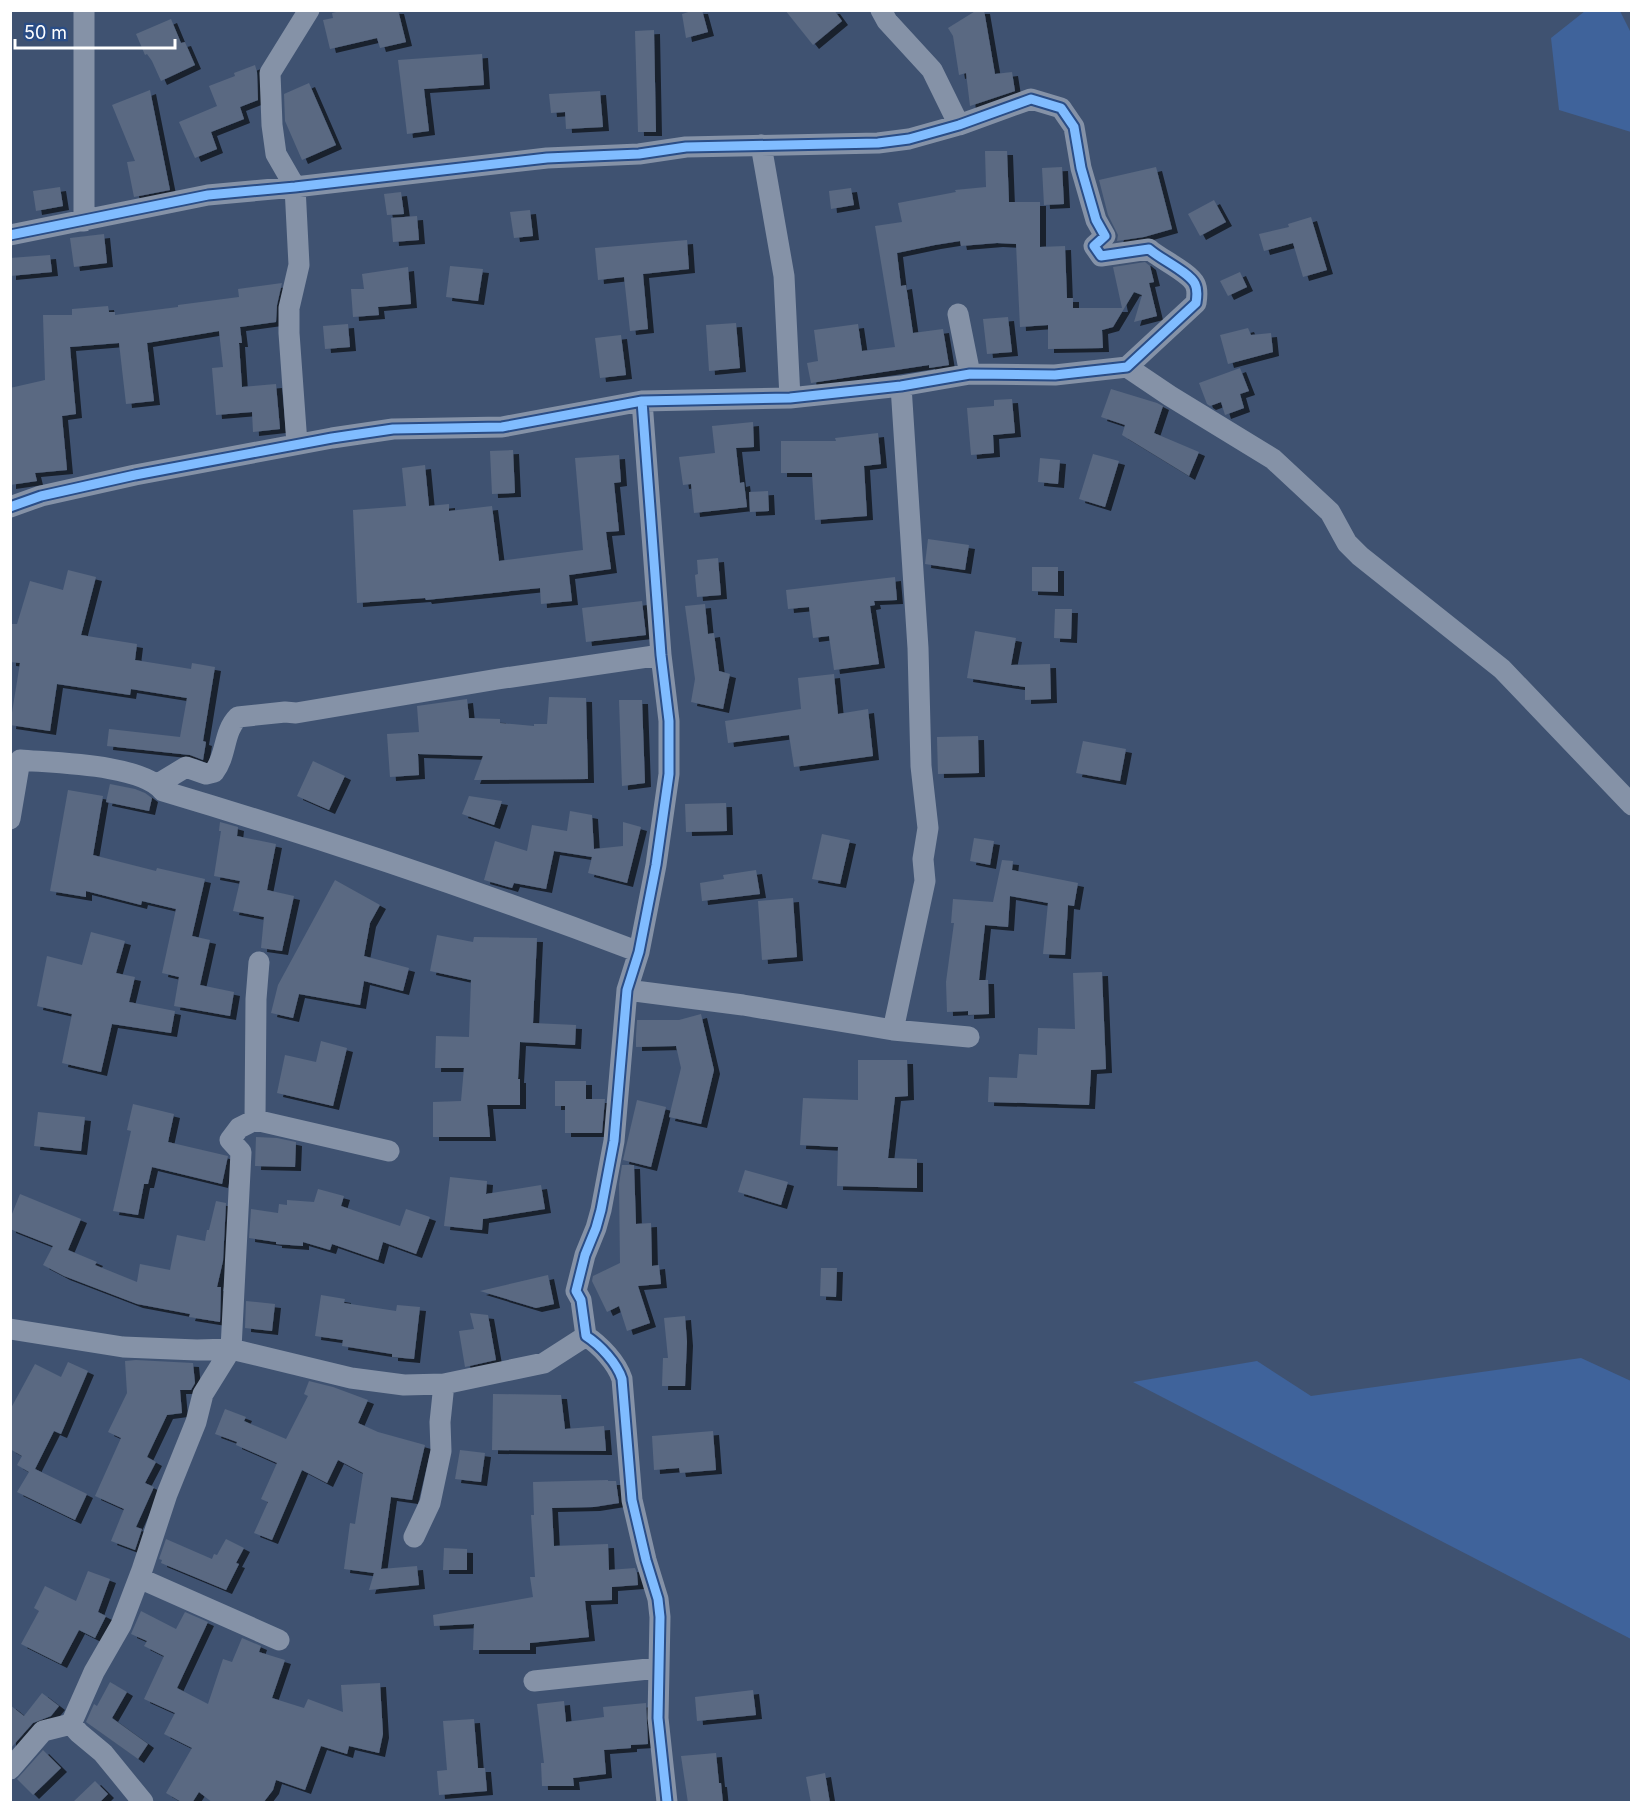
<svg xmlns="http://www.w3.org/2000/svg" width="1642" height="1813" viewBox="0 0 1642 1813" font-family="Inter,sans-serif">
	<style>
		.green { fill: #3f639b }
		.building { fill: #5a6982; filter: url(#shadow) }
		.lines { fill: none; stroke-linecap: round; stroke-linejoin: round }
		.minor { stroke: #8592a7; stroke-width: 21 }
		.cycleway-casing { stroke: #2a4d86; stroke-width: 13 }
		.cycleway { stroke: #80bcff; stroke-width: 9 }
	</style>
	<defs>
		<filter id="shadow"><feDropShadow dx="6" dy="4" stdDeviation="0" flood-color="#0009"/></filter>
	</defs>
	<rect width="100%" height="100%" fill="#3f5271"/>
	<path class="green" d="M1585 11H1620L1631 33V132L1559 110 1551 38Z
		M1581 1358 1631 1381V1639L1133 1382 1257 1361 1311 1396Z"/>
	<path class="building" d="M344 10H398L406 42 380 48 377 38 330 49 323 20 333 18 332 13Z
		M695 10H702L708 32 686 38 682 14Z
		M785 10H834L842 21 813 45Z
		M977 10H984L995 74 1012 72 1015 91 970 106 966 73 959 75 953 36 948 28Z
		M171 19 181 43 185 42 195 65 161 81 152 61 147 54 145 55 136 34Z
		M654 30 656 132H638L635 31Z
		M482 54 484 85 424 89 429 131 407 134 398 60Z
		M255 65 257 72 258 100 240 107 244 119 211 132 217 149 195 158 179 122 217 106 209 86 235 76 234 73Z
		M309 83 336 145 302 160 285 121 284 94Z
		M150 90 170 190 134 197 127 162 135 161 112 105Z
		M600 91 603 127 566 129 565 112 551 113 549 94Z
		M985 151H1007L1009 202H1040V247L1065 246 1067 298H1073V308H1122L1113 267 1145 262 1150 266 1154 282 1149 283 1157 316 1134 322 1142 295 1134 292 1113 327 1102 330 1103 348 1048 349V325L1020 327 1016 244 997 243 961 246 960 241 935 245 897 253 901 286 906 285 913 333 943 329 949 365 929 368V365L811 383 807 363 818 361 814 330 858 324 862 351 895 347 875 226 902 222 898 203 956 192 955 190 986 187Z
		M1062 167 1064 204 1044 205 1042 168Z
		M1156 167 1172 229 1144 237 1117 241 1118 235 1108 215 1099 180Z
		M60 187 63 206 36 211 33 191Z
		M851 188 854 205 831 209 829 191Z
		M401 192 404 214 387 215 384 194Z
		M1214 200 1226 222 1200 236 1188 214Z
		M530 210 533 236 514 238 510 212Z
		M417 216 419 240 393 242 391 218Z
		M1311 217 1327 270 1303 277 1293 243 1264 251 1259 234 1289 227 1288 224Z
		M104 234 107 263 74 267 70 238Z
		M687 240 689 269 643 274 648 329 630 331 624 277 598 280 595 248Z
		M50 255 52 272 10 276V258Z
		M450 266 483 269 478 301 446 297Z
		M408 267 411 304 378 307 379 315 353 317 351 289H364L362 274Z
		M1240 272 1247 287 1228 296 1220 281Z
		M282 283 277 305 276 322 240 327 242 343H239L242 387 276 384 280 429 253 432 252 412 216 415 212 368 223 367 219 331 147 343 154 401 126 404 119 343 70 347 76 414 62 416 67 470 35 473 37 481 10 485V388L45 380 43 315H72V309L108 306 109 312H115V315L178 307V305L239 297 238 289Z
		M1008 317 1012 352 987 354 983 319Z
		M736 323 740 368 709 371 706 325Z
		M348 324 350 347 325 349 323 326Z
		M1248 328 1251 335 1271 333 1273 352 1228 364 1220 335Z
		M621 335 626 375 600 378 595 338Z
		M1240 368 1249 391 1240 394 1244 408 1225 415 1221 402 1210 406 1207 404 1199 383Z
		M1111 389 1157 403 1163 406 1154 433 1199 452 1189 476 1122 435 1125 425 1101 417Z
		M1012 399 1015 433 993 435 994 453 971 455 967 408 994 406V400Z
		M753 422 754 447 736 448 740 483 744 482 747 507 694 513 691 484 683 485 679 457 715 453 712 426Z
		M878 433 881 464 864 466 867 516 815 520 812 473H781V441H836L835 438Z
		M513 450 515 493 492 494 490 451Z
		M1093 454 1119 461 1105 507 1079 499Z
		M619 455 621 482 614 483 619 531 606 532 611 569 569 575 572 601 541 604 540 588 426 600 425 598 357 603 353 510 406 506 402 468 425 465 429 506 449 504V511L492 506 499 561 583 550 575 458Z
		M1040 458 1060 460 1058 484 1038 482Z
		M768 491 769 511 750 512 749 492Z
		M928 539 969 545 965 570 925 564Z
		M718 558 721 595 697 597 695 575 698 574 697 560Z
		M1032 567H1058V592L1032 591Z
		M68 570 96 577 81 635 137 644 135 660 191 669 192 663 215 667 203 741 206 742 203 760 190 755 107 746 109 729 180 737 187 698 131 689 130 695 57 684 50 731 10 725 20 663 10 662V624H17L30 581 63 590Z
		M895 577 897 600 874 601 875 605 870 606 879 664 834 670 829 636 813 638 809 607 788 609 786 590Z
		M642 601 646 635 586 642 582 608Z
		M705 604 708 634 714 633 719 671 730 674 723 709 691 702 695 679 685 606Z
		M1055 609H1072L1071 639 1054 638Z
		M975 631 1016 638 1011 665 1050 664 1051 699 1025 700V687L967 678Z
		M834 674 838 714 868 709 873 756 794 767 789 735 728 743 725 721 801 709 798 678Z
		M549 697 586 698 588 779 474 780 483 756 418 754 419 775 390 777 387 734 419 732 417 706 467 699 469 718 500 719V723L534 726V724H547Z
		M619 700H642L645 783 622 786Z
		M978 736 979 773 938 774 937 737Z
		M1083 741 1126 749 1120 781 1076 773Z
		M313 761 345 776 329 810 297 796Z
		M110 784 135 789 145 793 152 798 149 811 106 802Z
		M68 790 103 796 93 855 156 871 157 868 205 879 192 936 210 940 200 985 234 992 230 1016 174 1006 179 977 162 973 176 909 142 901 141 905 86 891V897L50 891Z
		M469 796 502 801 494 825 462 814Z
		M726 803 727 831 686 832 685 804Z
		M570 811 592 815 594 849 623 846V822L641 827 627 883 588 873 592 857 554 851 546 889 514 883 512 888 484 880 495 841 527 851 532 825 567 831Z
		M220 822 238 827 237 836 276 844 267 890 294 896 282 951 261 948 264 917 233 911 240 881 214 876 221 831H219Z
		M822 834 850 840 840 884 812 879Z
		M974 838 994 841 990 865 970 861Z
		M1002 860 1013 861 1012 870 1078 883 1074 906 1068 905 1065 955 1043 954 1048 903 1010 896 1008 927 985 925 979 980H988L989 1014 968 1015V1011L947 1012 946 982 954 923H951L953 899 993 902Z
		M756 870 760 894 702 901 700 883 724 879 723 875Z
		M335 880 380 905 370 923 364 956 409 968 403 991 364 981 360 1005 299 994 293 1018 271 1013 278 985Z
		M793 898 797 957 762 960 758 901Z
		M91 932 125 941 116 973 135 977 129 1002 175 1011 171 1033 112 1024 101 1072 62 1063 72 1014 37 1006 47 956 82 965Z
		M437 935 473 942 474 937 537 938 533 1023 576 1025 575 1045 520 1042 518 1079H520V1105H487L490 1137H433V1102L461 1101 464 1068H435L436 1036 469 1037 471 980 430 971Z
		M1102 972 1106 1069 1091 1070 1089 1105 988 1102 989 1077 1017 1078 1019 1054 1037 1055 1038 1028 1075 1029 1073 973Z
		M701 1014 714 1070 701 1124 669 1117 681 1068 676 1046 636 1047V1036L637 1020H679Z
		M321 1041 347 1048 333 1106 277 1093 285 1055 316 1062Z
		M858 1060H907L908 1096 895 1097 888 1158 917 1159V1188L837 1186 838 1147 800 1145 803 1098 858 1100Z
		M555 1081H586V1099H605L602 1133H565V1106H555Z
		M637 1100 666 1107 651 1167 623 1160Z
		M133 1104 174 1114 168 1142 228 1156 222 1184 152 1167 148 1184H144L138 1215 113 1211 131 1131 127 1130Z
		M38 1112 85 1117 81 1151 34 1146Z
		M256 1137 277 1138 296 1142 295 1167 255 1166Z
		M622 1165H634L636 1224 651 1223 652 1266 659 1265 661 1284 638 1286 650 1323 627 1331 619 1306 607 1312 592 1281 593 1276 620 1263 619 1184Z
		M745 1170 788 1182 781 1205 738 1192Z
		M450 1177 487 1181 486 1194 541 1185 545 1209 483 1219 482 1230 444 1226Z
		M318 1189 344 1196 341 1206 400 1226 406 1209 430 1217 416 1254 383 1242 378 1260 332 1244 330 1250 303 1242V1246L276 1244V1242L249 1238 251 1209 278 1213 279 1204 287 1205V1200L314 1202Z
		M20 1194 81 1219 68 1250 97 1262 95 1265 137 1282 140 1264 170 1270 177 1235 205 1241 207 1230H209L216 1201 226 1203 223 1261 217 1287H221L220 1322 189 1317 190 1314 137 1304 64 1276 43 1265 53 1246 10 1229V1219Z
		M821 1268H837L836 1297 820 1296Z
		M548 1275 554 1304 536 1308 480 1291Z
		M321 1295 345 1299 344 1303 396 1311 397 1305 420 1307 414 1359 392 1357V1354L342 1346 343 1340 315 1336Z
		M246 1301 275 1304 272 1331 245 1328Z
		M470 1313 488 1315 496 1360 465 1367 459 1331 474 1329Z
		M685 1316 687 1342 685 1386H662L663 1358H668L664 1318Z
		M136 1360 193 1363 195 1383 191 1390H180L182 1413 167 1415 147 1457 156 1462 145 1483 154 1487 136 1527 142 1529 135 1550 111 1541 124 1509 95 1496 121 1438 108 1432 127 1393 125 1361Z
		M68 1362 88 1371 61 1434 54 1431 35 1469 87 1494 75 1520 17 1492 29 1472 17 1465 22 1456 10 1449V1410L35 1364 61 1377Z
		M309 1381 333 1387 368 1400 358 1423 378 1432 425 1445 412 1500 391 1497 381 1569 417 1566 419 1585 369 1590 374 1573 344 1569 350 1523 355 1524 363 1473 338 1460 327 1483 302 1470 272 1540 254 1533 268 1502 261 1499 277 1463 236 1445 237 1442 215 1434 225 1409 246 1417 244 1421 286 1439 308 1396 304 1394Z
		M493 1394 561 1395 565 1429 604 1426 606 1451 492 1450Z
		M713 1431 716 1470 680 1473 679 1468 654 1470 652 1436Z
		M460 1450 485 1453 481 1482 455 1479Z
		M608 1480V1481H616L619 1503 594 1507 552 1508 554 1546 608 1544 609 1570 635 1568 637 1573 638 1585 612 1587V1600L585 1601 589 1637 530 1643V1650H473L474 1624 434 1626 433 1615 533 1597 530 1577H535L531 1515H534L533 1482Z
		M166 1539 212 1559 214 1554 217 1555 226 1539 244 1548 236 1563 239 1564 226 1590 161 1563 162 1560 159 1559Z
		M444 1548 467 1549V1570H443Z
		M88 1571 110 1579 98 1612 106 1616 95 1638 79 1630 61 1664 21 1644 39 1611 34 1608 45 1586 76 1601Z
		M141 1611 176 1629 185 1612 208 1622 177 1688 208 1704 223 1659 232 1662 242 1638 261 1646 259 1652 285 1660 272 1698 304 1708 308 1699 343 1712 341 1685 380 1683 383 1734 379 1753 349 1746 347 1754 321 1746 305 1790 276 1780 273 1790 263 1803H213L199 1792 192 1803H183L166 1793 192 1748 164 1734 175 1713 144 1699 164 1656 144 1646 147 1641 131 1634Z
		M110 1682 127 1692 112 1718 148 1744 138 1759 86 1722 94 1704 97 1706Z
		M753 1690 756 1715 697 1721 695 1697Z
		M42 1693 59 1706 51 1716 33 1723 10 1749V1705L24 1716Z
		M564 1701 566 1722 604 1717 603 1707 646 1703 648 1744 631 1745V1748L604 1750 606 1774 573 1778 574 1786H542L541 1763H544L537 1704Z
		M474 1719 478 1768H485L487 1791 439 1795 437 1771 447 1770 443 1721Z
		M43 1750 61 1768 33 1795 17 1779Z
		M716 1753 719 1783H721L723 1803H688L681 1756Z
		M825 1773 830 1803H811L806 1777Z
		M95 1781 108 1794 99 1803H72Z"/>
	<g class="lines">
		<path class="minor" d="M881 10 887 21 932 70 959 125
			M761 145 784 276 790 398
			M84 221V10
			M10 235 208 195 295 187 547 158 639 154 686 147 878 143 909 139 959 125 1031 99 1061 108 1074 127 1081 168 1096 220 1105 236 1094 246 1101 256 1149 249C1160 259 1189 272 1195 284 1198 290 1197 297 1196 303L1127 367 1055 375 970 374 901 386 790 398 642 401 502 427 393 429 332 438 135 475 41 496 10 507
			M958 314 970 374
			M1127 367 1170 396 1273 459 1330 512 1347 543 1360 556 1502 669 1632 805
			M642 401 661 655 669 721V774L656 865 639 952 627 990 614 1141 601 1210 596 1228 585 1255 576 1291 581 1300 586 1336C600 1345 617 1363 622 1379L632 1500 646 1560 658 1599 660 1617 658 1718 667 1802
			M297 444 289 333V308L299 265 295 187 276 154 272 125 270 73 309 10
			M158 784 186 767 206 774 214 772C227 755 223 732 238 717L285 712 296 713 498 679 661 655
			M10 819 20 760C54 763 142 764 163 791 324 839 482 892 639 952
			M627 990 743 1005 893 1030 969 1037
			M893 1030 925 881 923 859 928 828 921 766 918 648 901 386
			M255 1120 256 999 259 962
			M10 1329 123 1347 197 1350 231 1349 351 1378 404 1385 444 1384 544 1363 586 1336
			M414 1537 430 1503 441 1451 440 1422 444 1384
			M139 1578 279 1640
			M534 1681 658 1668
			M71 1724 94 1672 121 1625 142 1570 167 1494 196 1422 203 1394 231 1349 241 1152 230 1140 239 1128 255 1120 389 1151
			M10 1769 43 1731 71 1724 79 1733 103 1753 143 1802"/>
		<g class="cycleway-casing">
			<path id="cycleway" d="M10 235 208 195 295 187 547 158 639 154 686 147 878 143 909 139 959 125 1031 99 1061 108 1074 127 1081 168 1096 220 1105 236 1094 246 1101 256 1149 249C1160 259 1189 272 1195 284 1198 290 1197 297 1196 303L1127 367 1055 375 970 374 901 386 790 398 642 401 502 427 393 429 332 438 135 475 41 496 10 507
				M642 401 661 655 669 721V774L656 865 639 952 627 990 614 1141 601 1210 596 1228 585 1255 576 1291 581 1300 586 1336C600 1345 617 1363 622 1379L632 1500 646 1560 658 1599 660 1617 658 1718 667 1802"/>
		</g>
		<use href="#cycleway" class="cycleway"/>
	</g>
	<rect width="1642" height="1813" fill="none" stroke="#ffffff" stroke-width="24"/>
	<path d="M15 39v9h160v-9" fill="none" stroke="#ffffff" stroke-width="3"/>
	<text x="24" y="39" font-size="18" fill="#ffffff" stroke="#2a4d86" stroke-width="4.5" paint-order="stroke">50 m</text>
</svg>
